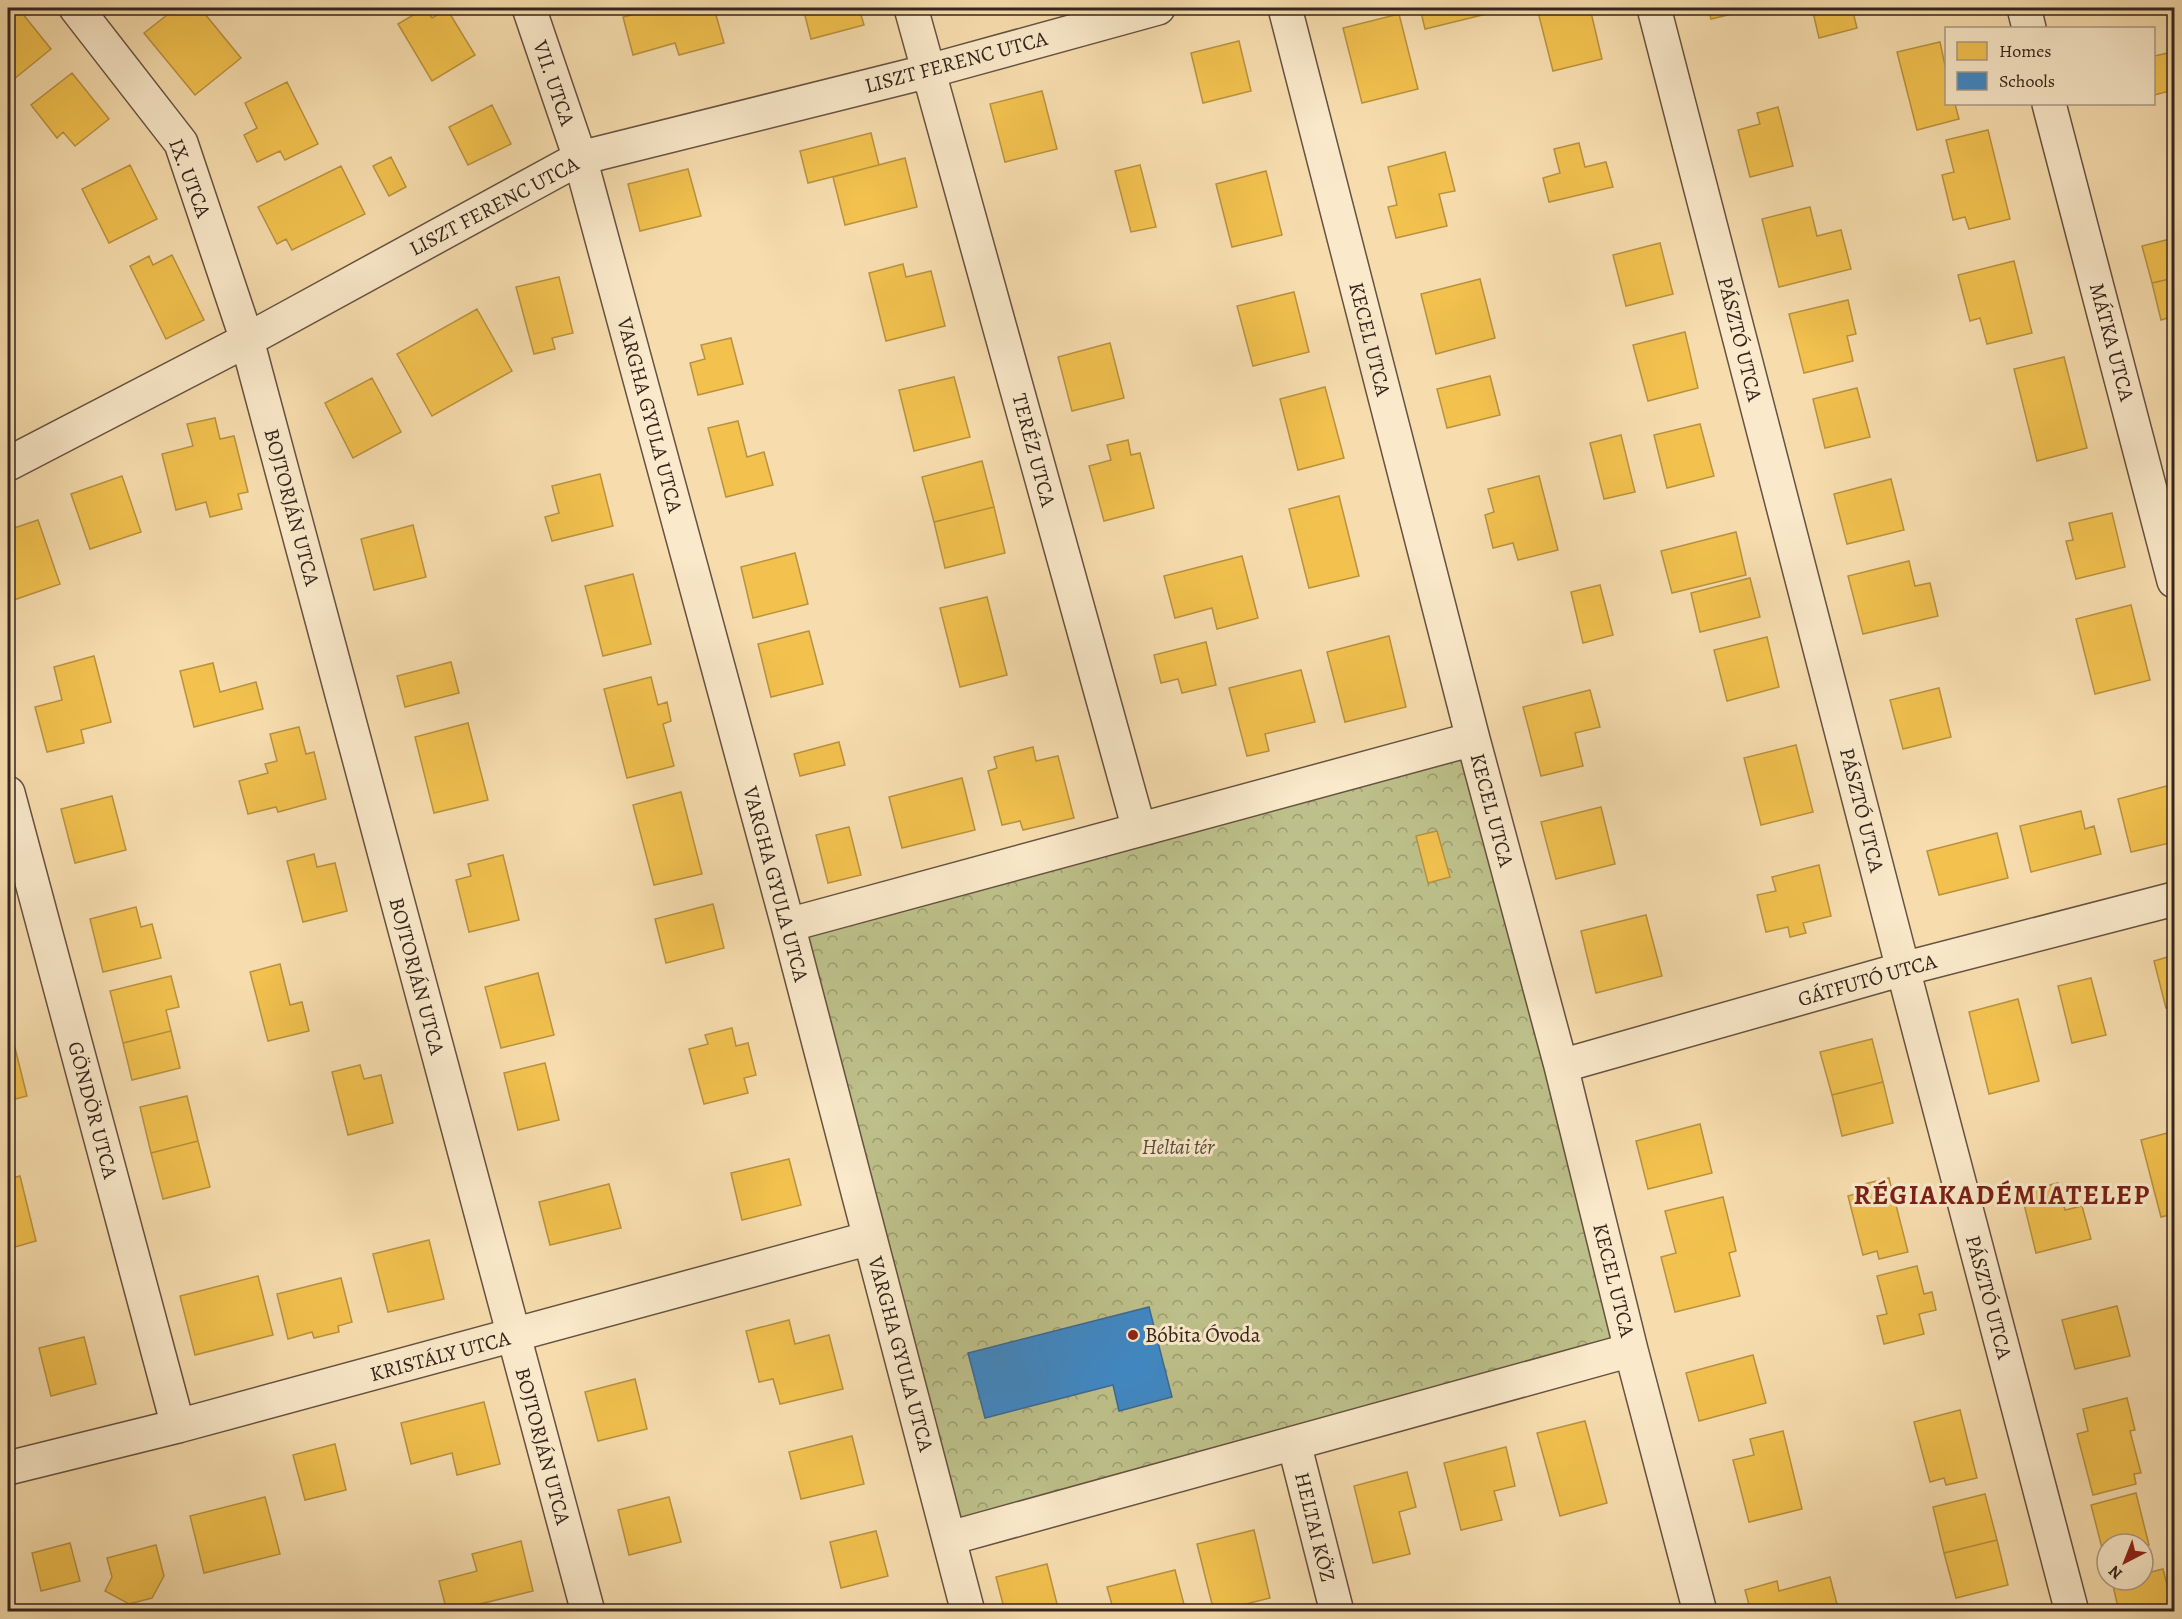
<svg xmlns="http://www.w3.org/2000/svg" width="2182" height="1619" viewBox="0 0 2182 1619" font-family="Alegreya,serif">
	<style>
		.forest { fill: url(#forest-crowns); stroke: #797253; stroke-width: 1.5 }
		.homes { fill: #f2c14e; stroke: #b9923f; stroke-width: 1.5 }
		.schools { fill: #3f88c5; stroke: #3c6a92; stroke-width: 1.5 }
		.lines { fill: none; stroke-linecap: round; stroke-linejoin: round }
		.street-casing { stroke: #665240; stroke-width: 36 }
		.street { stroke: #fae9ca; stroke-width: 33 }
		.poi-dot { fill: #8f2418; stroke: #fae9ca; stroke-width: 2 }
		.labels { text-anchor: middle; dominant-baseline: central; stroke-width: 6; stroke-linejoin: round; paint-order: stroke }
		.street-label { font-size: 21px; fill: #35241c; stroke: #fae9ca }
		.park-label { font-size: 21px; font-style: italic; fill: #574b38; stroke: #fae9ca }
		.poi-label { font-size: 21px; fill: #35241c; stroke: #fae9ca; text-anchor: start }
		.district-label { font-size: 27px; font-weight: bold; letter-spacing: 1.5px; fill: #7a1f14; stroke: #fae9ca }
	</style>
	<defs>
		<pattern id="forest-crowns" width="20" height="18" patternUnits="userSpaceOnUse" patternTransform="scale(1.5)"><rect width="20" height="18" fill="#bdc08a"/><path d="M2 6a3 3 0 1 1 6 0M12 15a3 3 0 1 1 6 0" fill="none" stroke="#9a9c70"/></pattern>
	</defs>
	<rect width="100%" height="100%" fill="#f7ddae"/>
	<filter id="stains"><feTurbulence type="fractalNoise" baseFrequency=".00333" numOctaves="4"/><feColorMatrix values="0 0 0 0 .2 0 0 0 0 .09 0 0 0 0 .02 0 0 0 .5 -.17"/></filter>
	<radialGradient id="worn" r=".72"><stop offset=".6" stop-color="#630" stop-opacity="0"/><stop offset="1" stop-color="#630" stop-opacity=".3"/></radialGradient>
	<path class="forest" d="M1473 739 1631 1350 950 1538 788 925Z"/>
	<path class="homes" d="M11 8H18L51 49 8 84V11Z
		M176 8H200L241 58 195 95 144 33Z
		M425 8 432 18 447 9 475 55 432 81 398 24Z
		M659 8H714L724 43 679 55 675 43 633 55 623 17Z
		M803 8H859L864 25 811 39Z
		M1420 8H1511L1425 29Z
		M1537 8H1590L1602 59 1553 71Z
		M1708 8H1753V9L1711 19Z
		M1812 8H1852L1857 28 1819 38Z
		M1399 14 1418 89 1362 103 1343 28Z
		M1239 41 1251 91 1203 103 1191 53Z
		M1940 42 1946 70V104H1955L1959 119 1917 130 1897 52Z
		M2168 53 2174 78V90L2154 95V56Z
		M72 73 109 119 75 146 63 132 57 138 31 105Z
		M287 82 318 144 285 160 280 151 257 162 244 135 257 128 245 103Z
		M1042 91 1057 149 1005 162 990 104Z
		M492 105 511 144 468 165 449 127Z
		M1778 107 1793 166 1750 177 1738 130 1760 124 1757 113Z
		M1988 130 2010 219 1969 229 1965 217 1953 220 1942 175 1954 172 1946 140Z
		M871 133 879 165 808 183 800 151Z
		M1579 143 1585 167 1606 162 1613 187 1549 202 1543 178 1560 173 1554 149Z
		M1445 152 1455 191 1439 194 1447 226 1396 238 1388 207 1397 205 1388 167Z
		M391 157 406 187 389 196 373 166Z
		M905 158 917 207 845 225 833 177Z
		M130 165 157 219 109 243 82 189Z
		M1140 165 1156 227 1131 232 1115 171Z
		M341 166 365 214 292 250 286 239 277 244 258 207Z
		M688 169 701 216 640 231 628 184Z
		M1266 171 1282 235 1232 247 1216 184Z
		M1810 207 1817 236 1841 230 1851 269 1779 287 1762 219Z
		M2174 238V278L2152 283 2142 246Z
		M1660 243 1673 294 1626 306 1613 255Z
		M172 255 204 320 166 339 130 266 149 256 153 265Z
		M2014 261 2032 333 1987 344 1980 318 1970 321 1958 275Z
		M903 264 906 277 931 271 945 326 886 341 869 273Z
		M559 277 573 333 552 338 555 349 534 354 516 287Z
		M2174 278V316L2161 320 2152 283Z
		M1480 279 1495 338 1436 354 1421 294Z
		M1294 292 1309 352 1253 366 1237 306Z
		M1848 300 1856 334 1847 336 1853 361 1804 373 1789 314Z
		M477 309 512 371 432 416 397 354Z
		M1685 332 1698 388 1648 401 1633 345Z
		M731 338 743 384 698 395 690 363 705 359 701 345Z
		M1110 343 1124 398 1072 411 1058 357Z
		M2064 357 2087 448 2037 461 2014 369Z
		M1490 376 1500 415 1447 428 1437 389Z
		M954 377 970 437 914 451 899 390Z
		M372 378 401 432 353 458 325 403Z
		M1325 387 1344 458 1298 470 1280 399Z
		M1857 388 1870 437 1825 448 1813 399Z
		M215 418 220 439 234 436 248 492 238 494 242 509 210 517 206 502 176 510 162 454 193 446 187 424Z
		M738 421 747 457 764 452 773 485 726 497 708 428Z
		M1700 424 1714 476 1667 488 1654 435Z
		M1621 435 1635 492 1604 499 1590 443Z
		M1128 440 1131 455 1140 453 1154 508 1104 521 1089 466 1111 460 1107 445Z
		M982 461 994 507 934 522 922 477Z
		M600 474 613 526 552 541 545 517 559 513 552 486Z
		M122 476 141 532 90 549 71 494Z
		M1539 476 1558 550 1518 560 1513 543 1493 548 1485 515 1494 512 1488 489Z
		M1891 479 1904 530 1847 544 1834 494Z
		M1339 496 1359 576 1309 588 1289 509Z
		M994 507 1005 553 945 568 934 522Z
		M2112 513 2125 567 2076 579 2066 541 2073 540 2069 523Z
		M38 520 60 584 11 601 8 592V530Z
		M413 525 426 577 374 590 361 539Z
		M1736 532 1746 575 1672 593 1661 551Z
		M795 553 808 604 753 618 741 567Z
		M1242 556 1258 618 1217 629 1212 608 1175 618 1164 576Z
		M1909 561 1915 586 1930 583 1938 616 1863 634 1848 576Z
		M633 574 651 644 603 656 585 586Z
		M1750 578 1760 617 1700 632 1691 593Z
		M1600 585 1613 635 1583 643 1571 592Z
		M987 597 1007 675 960 687 940 608Z
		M2131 605 2150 680 2095 694 2076 619Z
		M809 631 823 684 771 697 758 644Z
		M1389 636 1406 707 1345 722 1327 652Z
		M1767 637 1779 687 1727 701 1714 650Z
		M1206 642 1216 685 1182 693 1178 679 1161 683 1154 655Z
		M94 656 111 722 81 730 84 743 47 752 35 707 62 700 54 667Z
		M451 662 459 693 405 707 397 676Z
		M213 663 220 692 256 682 263 709 194 727 180 671Z
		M1301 670 1315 722 1265 734 1269 751 1247 756 1229 688Z
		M651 677 658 705 667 702 671 721 663 724 674 766 627 778 604 689Z
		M1939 688 1951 737 1903 749 1890 700Z
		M1590 690 1600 727 1575 733 1583 766 1541 776 1523 707Z
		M468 723 488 800 434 813 415 737Z
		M299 727 306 754 314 752 326 799 278 812 276 807 248 814 239 781 268 773 265 764 277 761 270 734Z
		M839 742 845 765 800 776 794 754Z
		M1796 745 1813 812 1761 825 1744 758Z
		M1033 747 1036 761 1058 756 1074 818 1023 830 1020 821 1002 825 988 771 997 768 994 757Z
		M962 778 975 830 902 848 889 797Z
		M2174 784V842L2131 852 2118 799Z
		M681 792 702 874 654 885 633 805Z
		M112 796 126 850 75 863 61 809Z
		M1601 807 1615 864 1556 879 1541 822Z
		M2081 811 2085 829 2094 826 2101 854 2031 872 2020 826Z
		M849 827 861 875 828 883 816 835Z
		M1437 831 1450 877 1428 883 1416 836Z
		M1997 833 2008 878 1939 895 1927 851Z
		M314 854 317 867 335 863 347 911 303 922 287 861Z
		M503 855 519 920 469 932 456 880 471 876 468 864Z
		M1819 865 1831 916 1803 923 1806 933 1790 937 1788 927 1766 932 1757 895 1776 891 1772 877Z
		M713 904 724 948 666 963 655 919Z
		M136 907 141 927 152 924 161 958 103 972 90 919Z
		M1646 915 1662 976 1596 993 1581 931Z
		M2174 955V1006L2166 1008 2154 961Z
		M280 964 290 1005 302 1002 309 1031 268 1041 250 972Z
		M538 973 554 1035 501 1048 485 987Z
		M171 976 179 1007 166 1010 171 1031 123 1043 110 991Z
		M2091 978 2106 1035 2072 1043 2058 986Z
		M2018 999 2039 1081 1989 1094 1969 1012Z
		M732 1028 736 1046 748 1043 756 1075 744 1078 748 1093 704 1104 689 1049 708 1044 705 1035Z
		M171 1031 180 1068 132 1080 123 1043Z
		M1872 1039 1883 1082 1832 1095 1820 1052Z
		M13 1040 27 1096 8 1101V1041Z
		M545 1063 559 1120 518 1130 504 1073Z
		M360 1065 364 1079 381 1075 393 1123 348 1135 332 1072Z
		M1883 1082 1893 1123 1842 1136 1832 1095Z
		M187 1096 198 1141 151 1153 140 1107Z
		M1700 1124 1712 1173 1648 1189 1636 1141Z
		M2171 1132 2174 1148V1214L2161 1217 2141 1140Z
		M198 1141 210 1187 163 1199 151 1153Z
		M789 1159 801 1205 742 1220 731 1173Z
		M20 1176 36 1241 8 1249V1179Z
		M1889 1178 1908 1252 1879 1259 1877 1251 1863 1255 1848 1196 1862 1192 1860 1185Z
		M2058 1183 2065 1210 2082 1206 2091 1239 2036 1253 2021 1192Z
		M609 1184 621 1228 550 1245 539 1202Z
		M1723 1197 1736 1251 1729 1253 1740 1296 1675 1312 1661 1257 1676 1253 1665 1211Z
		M429 1240 444 1299 388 1312 373 1254Z
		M1917 1266 1924 1294 1932 1292 1936 1310 1919 1314 1924 1334 1884 1344 1877 1316 1887 1314 1877 1276Z
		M258 1276 273 1335 195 1355 180 1296Z
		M341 1278 352 1322 338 1326 339 1332 314 1338 312 1332 288 1339 277 1294Z
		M2117 1306 2130 1356 2075 1369 2062 1320Z
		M789 1320 795 1344 829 1335 843 1389 780 1404 773 1379 759 1382 746 1331Z
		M84 1337 96 1384 51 1396 39 1348Z
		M1753 1355 1766 1403 1699 1421 1686 1373Z
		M635 1379 647 1429 598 1441 585 1392Z
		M2127 1398 2135 1430 2130 1431 2141 1473 2134 1474 2136 1484 2093 1495 2077 1434 2088 1431 2083 1409Z
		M484 1402 500 1464 457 1475 452 1453 411 1464 401 1423Z
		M1960 1410 1977 1478 1946 1485 1944 1478 1930 1482 1914 1422Z
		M1585 1421 1607 1503 1560 1516 1537 1433Z
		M1783 1431 1802 1509 1749 1522 1733 1460 1754 1455 1750 1439Z
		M852 1436 864 1484 801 1499 789 1452Z
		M335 1444 346 1490 305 1500 293 1455Z
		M1506 1447 1515 1486 1494 1491 1502 1520 1461 1530 1444 1463Z
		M1407 1472 1416 1507 1399 1512 1410 1554 1373 1563 1354 1486Z
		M2136 1493 2149 1545 2143 1546V1544H2107V1555L2104 1556 2091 1505Z
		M1985 1494 1997 1540 1944 1553 1933 1507Z
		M265 1497 280 1554 204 1573 190 1516Z
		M669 1497 681 1542 629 1555 618 1510Z
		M1254 1530 1270 1598 1214 1612 1197 1544Z
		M876 1531 888 1576 841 1588 830 1542Z
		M1997 1540 2008 1585 1956 1598 1944 1553Z
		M521 1541 533 1591 447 1612 439 1581 477 1571 472 1554Z
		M70 1543 80 1581 41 1591 32 1553Z
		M156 1545 164 1576 152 1598 129 1604 105 1591 112 1577 107 1558Z
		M1047 1564 1059 1612H1005L996 1577Z
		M2163 1569 2174 1612H2119L2112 1581 2143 1580V1574Z
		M1175 1570 1186 1612H1114L1107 1587Z
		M1830 1577 1839 1612H1751L1745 1590 1777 1581 1779 1591Z"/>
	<path class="schools" d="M1149 1307 1172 1397 1119 1411 1113 1385 985 1418 968 1353Z"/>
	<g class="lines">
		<g class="street-casing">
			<path id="street" d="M76 8 181 143 247 340 588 1612
				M529 8 580 158 788 925 968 1612
				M911 8 1139 829
				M1285 8 1473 739 1561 1066 1631 1350 1700 1612
				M1654 8 1903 969 2072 1612
				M2024 8 2029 28
				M2049 104 2174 581
				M8 464 247 340 580 158 929 71 1158 8
				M8 793 178 1426
				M788 925 1473 739
				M1561 1066 1903 969 2174 899
				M1294 1443 1337 1612
				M8 1468 178 1426 870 1238
				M950 1538 1631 1350"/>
		</g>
		<use href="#street" class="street"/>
	</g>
	<circle class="poi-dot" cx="1133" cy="1335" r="6"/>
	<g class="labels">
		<g class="street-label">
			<text transform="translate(956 62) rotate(-15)">LISZT FERENC UTCA</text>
			<text transform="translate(554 83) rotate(71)">VII. UTCA</text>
			<text transform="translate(190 178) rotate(69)">IX. UTCA</text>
			<text transform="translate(494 206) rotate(-28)">LISZT FERENC UTCA</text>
			<text transform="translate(1370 339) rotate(76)">KECEL UTCA</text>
			<text transform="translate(1740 339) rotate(76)">PÁSZTÓ UTCA</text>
			<text transform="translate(2112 342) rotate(75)">MÁTKA UTCA</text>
			<text transform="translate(650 415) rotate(75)">VARGHA GYULA UTCA</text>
			<text transform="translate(1034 450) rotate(75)">TERÉZ UTCA</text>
			<text transform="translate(292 507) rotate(75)">BOJTORJÁN UTCA</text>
			<text transform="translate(1492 810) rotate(75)">KECEL UTCA</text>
			<text transform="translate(1862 810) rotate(76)">PÁSZTÓ UTCA</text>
			<text transform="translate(776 884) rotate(75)">VARGHA GYULA UTCA</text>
			<text transform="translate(417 976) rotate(75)">BOJTORJÁN UTCA</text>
			<text transform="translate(1867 980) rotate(-16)">GÁTFUTÓ UTCA</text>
			<text transform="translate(93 1110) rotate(75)">GÖNDÖR UTCA</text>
			<text transform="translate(1614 1280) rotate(76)">KECEL UTCA</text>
			<text transform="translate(1989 1297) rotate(75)">PÁSZTÓ UTCA</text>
			<text transform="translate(901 1354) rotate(75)">VARGHA GYULA UTCA</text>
			<text transform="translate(440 1356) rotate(-15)">KRISTÁLY UTCA</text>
			<text transform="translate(543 1446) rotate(75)">BOJTORJÁN UTCA</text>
			<text transform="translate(1315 1527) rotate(76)">HELTAI KÖZ</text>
		</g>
		<g class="park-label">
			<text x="1178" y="1147">Heltai tér</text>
		</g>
		<g class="poi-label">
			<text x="1145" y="1335">Bóbita Óvoda</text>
		</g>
		<g class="district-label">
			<text x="2002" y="1195">RÉGIAKADÉMIATELEP</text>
		</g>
	</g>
	<rect width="2182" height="1619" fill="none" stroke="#f7ddae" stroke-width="30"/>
	<rect x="9" y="9" width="2164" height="1601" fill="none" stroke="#35241c" stroke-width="3"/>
	<rect x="15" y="15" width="2152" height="1589" fill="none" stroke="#35241c" stroke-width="1.5"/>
	<rect x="1945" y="27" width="210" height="78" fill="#fae9ca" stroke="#ab9a84" stroke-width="1.5"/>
	<rect x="1957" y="42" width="30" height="18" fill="#f2c14e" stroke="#ab9a84" stroke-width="1.5"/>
	<text x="1999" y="57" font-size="18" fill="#35241c">Homes</text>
	<rect x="1957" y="72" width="30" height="18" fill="#3f88c5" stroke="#ab9a84" stroke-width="1.5"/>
	<text x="1999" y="87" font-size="18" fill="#35241c">Schools</text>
	<g transform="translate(2125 1562) rotate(222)"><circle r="28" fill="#fae9ca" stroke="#ab9a84" stroke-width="1.5"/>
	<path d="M0-4.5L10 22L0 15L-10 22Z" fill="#8f2418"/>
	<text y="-9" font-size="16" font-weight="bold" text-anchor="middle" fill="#35241c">N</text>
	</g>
	<rect width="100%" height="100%" filter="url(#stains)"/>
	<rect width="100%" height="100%" fill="url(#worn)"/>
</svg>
